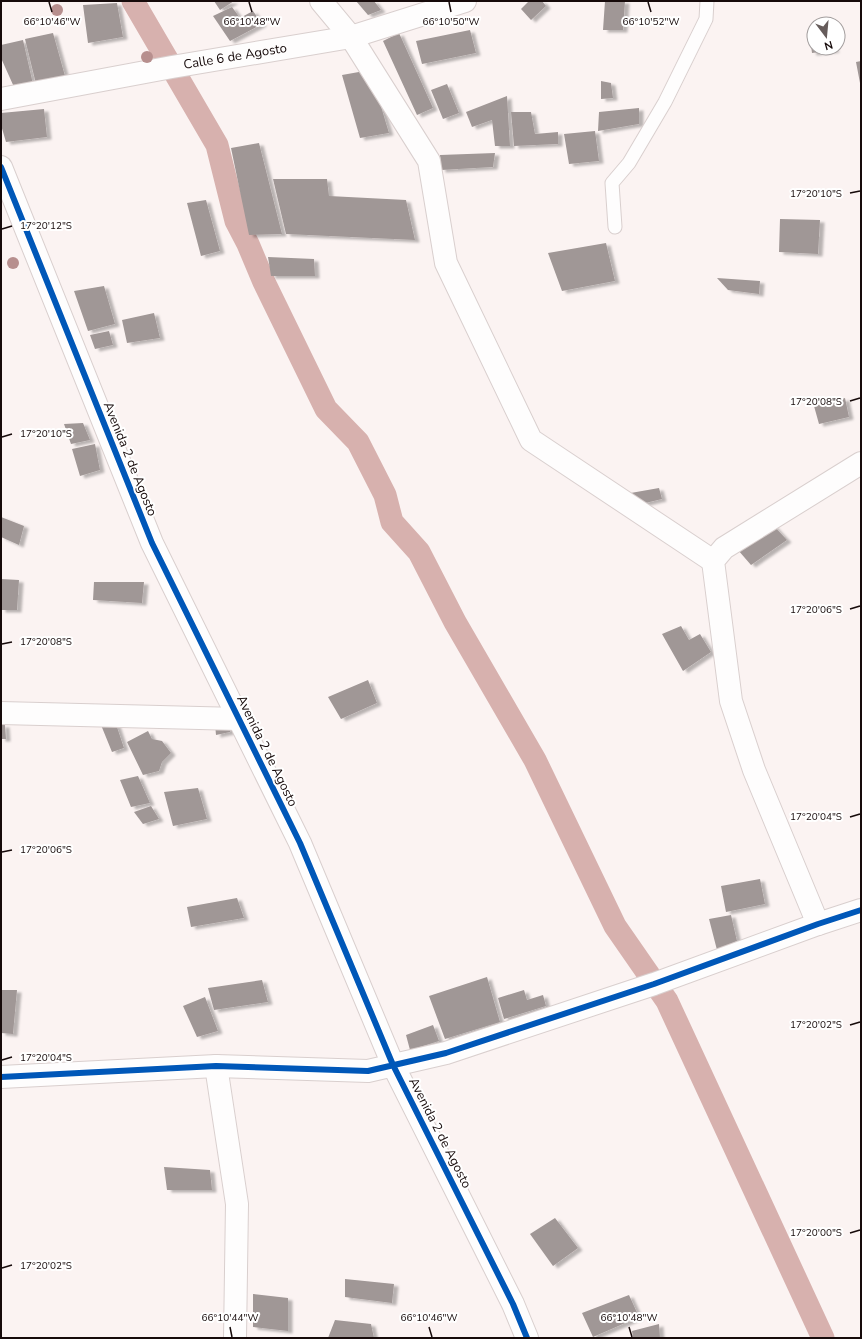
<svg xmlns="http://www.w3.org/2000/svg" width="862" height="1339" viewBox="0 0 862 1339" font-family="'Nunito Sans',sans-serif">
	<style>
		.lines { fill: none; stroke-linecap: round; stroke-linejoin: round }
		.canal { stroke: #d7b1ae; stroke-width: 23 }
		.building { fill: #a09796; filter: url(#shadow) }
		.lane-casing { stroke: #d9cfce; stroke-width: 15 }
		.street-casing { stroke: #d9cfce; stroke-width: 24 }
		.lane { stroke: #fefdfd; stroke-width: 13 }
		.street { stroke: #fefdfd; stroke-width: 22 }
		.cycleway-casing { stroke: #fff; stroke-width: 8 }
		.cycleway { stroke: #0057b8; stroke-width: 6 }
		.tree { fill: #b78f8e }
		.ticks { fill: none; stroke: #160a0a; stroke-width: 1.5 }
		.labels { text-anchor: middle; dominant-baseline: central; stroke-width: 4; stroke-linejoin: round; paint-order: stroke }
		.street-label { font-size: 13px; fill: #160a0a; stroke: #fff }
		.ticks-label { font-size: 10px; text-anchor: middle; fill: #160a0a; stroke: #fff; stroke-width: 4; stroke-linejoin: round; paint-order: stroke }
	</style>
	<defs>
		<filter id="shadow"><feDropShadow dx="4.5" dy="2.5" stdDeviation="1" flood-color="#0004"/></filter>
	</defs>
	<rect width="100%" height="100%" fill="#fbf3f2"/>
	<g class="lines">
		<path class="canal" d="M133 1 217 145 236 221 248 244 264 282 326 409 358 442 385 495 392 522 419 552 455 622 535 760 615 926 667 1001 823 1338"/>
	</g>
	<path class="building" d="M214 1H234L220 10Z
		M356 1H374L381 10 368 15Z
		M529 1H542L546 6 531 20 521 9Z
		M605 1H625L623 30H603Z
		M117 3 123 37 88 43 83 5Z
		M232 7 240 18 253 11 262 24 230 41 213 16Z
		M814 28V48H834L835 50 812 53 809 29Z
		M470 30 476 53 422 64 416 41Z
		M53 33 65 76 36 84 25 39Z
		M399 33 433 108 417 115 383 41Z
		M23 40 33 84 14 87 1 58V45Z
		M861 61V83H860L856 62Z
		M370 70 389 133 360 138 342 75Z
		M601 81 611 83 613 98 601 99Z
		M447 84 459 113 443 119 431 90Z
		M507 96 510 146H495L492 120 472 127 466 112Z
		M639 108V124L598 131 599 112Z
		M44 109 47 137 6 142 1 125V113Z
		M511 112H531L535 134 558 132V144L514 146Z
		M595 131 599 161 569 164 564 134Z
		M259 143 282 234 249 235 231 148Z
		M495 153 493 167 441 170 440 155Z
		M273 179H327L329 196 406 200 415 240 286 234Z
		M206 200 220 251 201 256 187 203Z
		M780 219 820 220 818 254 779 252Z
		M606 243 615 281 562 291 548 253Z
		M268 257 314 259 315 276H271Z
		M717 278 760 281 759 294 728 290Z
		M104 286 115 324 88 331 74 291Z
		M154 313 160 338 127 343 122 320Z
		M109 331 113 345 95 349 90 335Z
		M845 398 849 417 819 424 814 406Z
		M83 423 90 440 71 444 64 424Z
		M95 444 100 470 80 476 72 449Z
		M659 488 662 499 637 505 625 494Z
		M1 517 24 526 19 545 1 537Z
		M772 524 787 540 751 565 738 550Z
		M1 579 19 580 17 610H1Z
		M94 582H144L142 603 93 600Z
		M681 626 689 640 700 634 711 652 683 671 662 634Z
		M368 680 377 703 341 719 328 697Z
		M231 723 230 732 216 735 215 724Z
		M116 724 124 748 112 752 101 725Z
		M1 725H5L6 739H1Z
		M148 731 152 739 162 741 171 753 162 762 159 771 143 775 127 742Z
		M138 776 150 803 131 807 120 780Z
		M198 788 207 819 173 826 164 792Z
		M151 806 159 819 143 824 134 812Z
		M760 879 765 904 726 912 721 886Z
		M237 898 244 918 191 927 187 907Z
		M731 915 737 941 717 950 709 919Z
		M487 977 500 1022 445 1039 429 996Z
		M262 980 268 1002 214 1010 208 988Z
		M1 990H17L13 1034 1 1033Z
		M524 990 527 1000 543 995 546 1006 504 1019 498 998Z
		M205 997 218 1031 197 1037 183 1006Z
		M433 1025 439 1041 410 1050 406 1035Z
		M164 1167 210 1170 212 1190H167Z
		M555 1218 578 1248 553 1266 530 1234Z
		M345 1279 394 1284 392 1303 345 1297Z
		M253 1294 288 1298V1331L253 1327Z
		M629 1295 639 1317 593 1337 582 1313Z
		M335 1320 371 1324 374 1338H328Z
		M659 1324 660 1338H633L632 1331Z"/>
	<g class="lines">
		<g class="lane-casing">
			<path id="lane" d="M615 227 612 183 629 163 665 102 706 19 707 1"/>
		</g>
		<g class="street-casing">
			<g id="street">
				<path d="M321 1 351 37 429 161 446 263 531 440 713 561"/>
				<path id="s1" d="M1 99 172 67 351 37 465 1"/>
				<path d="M1 167 152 543 300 843 393 1065 513 1304 527 1338"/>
				<path d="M1 713 239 719"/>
				<path d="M818 924 754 770 731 701 713 561 724 548 861 463"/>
				<path d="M216 1066 237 1204 235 1338"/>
				<path d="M1 1077 216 1066 368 1071 446 1053 654 984 818 924 861 910"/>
			</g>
		</g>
		<use href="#lane" class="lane"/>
		<use href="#street" class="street"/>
		<g class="cycleway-casing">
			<path id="cycleway" d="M1 167 152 543 300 843 393 1065 513 1304 527 1338
				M1 1077 216 1066 368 1071 446 1053 654 984 818 924 861 910"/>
		</g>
		<use href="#cycleway" class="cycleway"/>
	</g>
	<g class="tree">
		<circle cx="57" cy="10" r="6"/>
		<circle cx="147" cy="57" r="6"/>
		<circle cx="13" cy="263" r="6"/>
	</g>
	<path class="ticks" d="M49 2 52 12M249 2 252 12M449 2 451 12M648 2 651 12M850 193 860 191M2 229 12 226M850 401 860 398M2 437 12 434M850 609 860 606M2 644 12 642M850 817 860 814M2 852 12 850M850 1025 860 1022M2 1060 12 1057M850 1233 860 1230M2 1268 12 1265M230 1327 232 1337M429 1327 432 1337M629 1327 632 1337"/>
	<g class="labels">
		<g class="street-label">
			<text stroke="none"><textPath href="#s1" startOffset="238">Calle 6 de Agosto</textPath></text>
			<text transform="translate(130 459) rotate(68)">Avenida 2 de Agosto</text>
			<text transform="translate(267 751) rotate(64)">Avenida 2 de Agosto</text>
			<text transform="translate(440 1133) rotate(63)">Avenida 2 de Agosto</text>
		</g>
	</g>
	<g class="ticks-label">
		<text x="52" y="25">66°10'46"W</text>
		<text x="252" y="25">66°10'48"W</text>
		<text x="451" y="25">66°10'50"W</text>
		<text x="651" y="25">66°10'52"W</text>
		<text x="816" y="197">17°20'10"S</text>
		<text x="46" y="229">17°20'12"S</text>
		<text x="816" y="405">17°20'08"S</text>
		<text x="46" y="437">17°20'10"S</text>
		<text x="816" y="613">17°20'06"S</text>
		<text x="46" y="645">17°20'08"S</text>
		<text x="816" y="820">17°20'04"S</text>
		<text x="46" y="853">17°20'06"S</text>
		<text x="816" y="1028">17°20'02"S</text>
		<text x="46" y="1061">17°20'04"S</text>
		<text x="816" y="1236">17°20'00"S</text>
		<text x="46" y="1269">17°20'02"S</text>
		<text x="230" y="1321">66°10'44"W</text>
		<text x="429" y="1321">66°10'46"W</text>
		<text x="629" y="1321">66°10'48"W</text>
	</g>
	<rect width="862" height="1339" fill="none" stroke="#160a0a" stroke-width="4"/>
	<g transform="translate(826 36) rotate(164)"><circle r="19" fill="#ffffff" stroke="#a29d9d"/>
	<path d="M0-3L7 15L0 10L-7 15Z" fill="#665c5b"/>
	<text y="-6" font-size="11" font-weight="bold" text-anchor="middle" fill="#160a0a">N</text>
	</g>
</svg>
